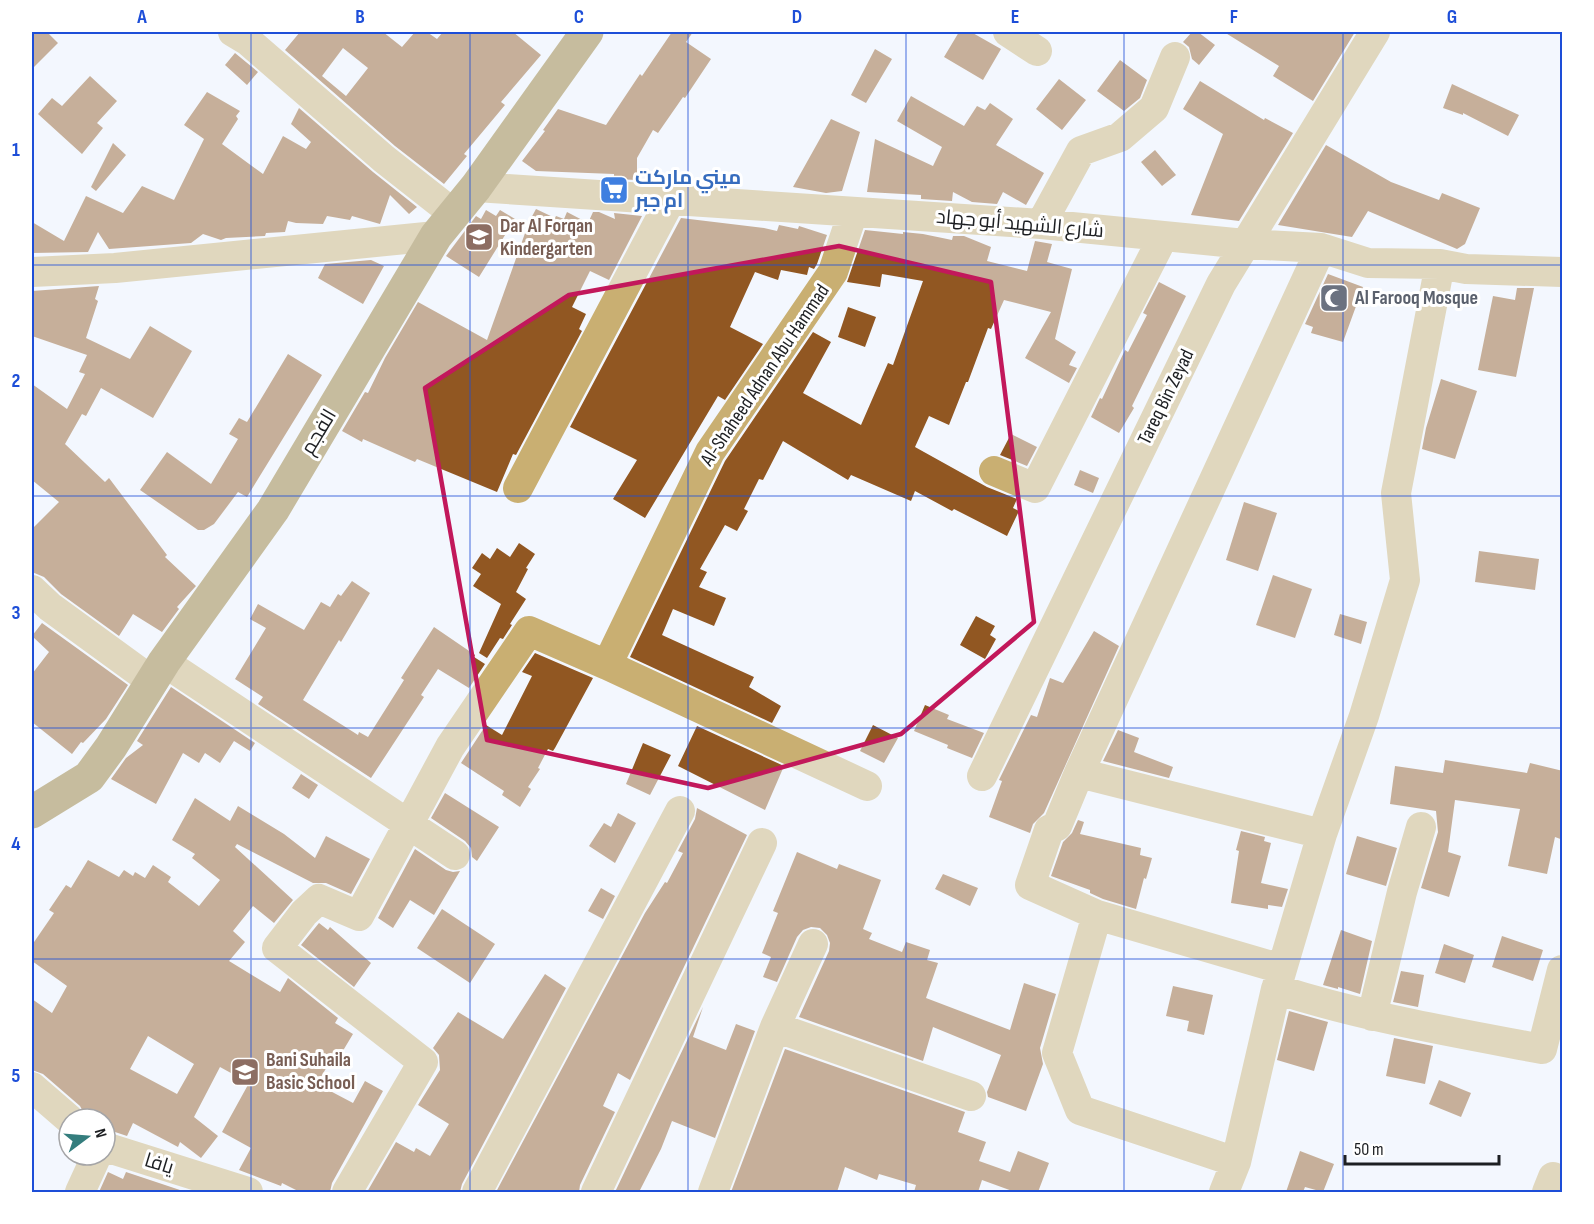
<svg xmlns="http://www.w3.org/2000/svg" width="1594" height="1224" viewBox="0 0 1594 1224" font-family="'Sofia Sans Condensed',Cairo,sans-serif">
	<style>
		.building { fill: #915722; fill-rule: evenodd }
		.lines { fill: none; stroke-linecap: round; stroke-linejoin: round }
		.minor { stroke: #c9af72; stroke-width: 30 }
		.major { stroke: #90742c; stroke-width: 33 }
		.marked { fill: none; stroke: #c2185b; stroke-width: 4.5; stroke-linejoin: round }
		.grid { fill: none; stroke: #1d4ed8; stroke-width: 1.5; stroke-opacity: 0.55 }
		.labels { text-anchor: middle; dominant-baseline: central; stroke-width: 6; stroke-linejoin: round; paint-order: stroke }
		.shop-label { font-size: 20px; font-weight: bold; fill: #366cbe; stroke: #fff; text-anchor: start }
		.street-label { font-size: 20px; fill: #1d1f22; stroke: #fff }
		.education-label { font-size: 20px; font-weight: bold; fill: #785e54; stroke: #fff; text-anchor: start }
		.worship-label { font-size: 20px; font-weight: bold; fill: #5b616d; stroke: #fff; text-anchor: start }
		.neatline { fill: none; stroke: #1d4ed8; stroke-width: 2 }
		.grid-label { font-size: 20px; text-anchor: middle; font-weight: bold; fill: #1d4ed8 }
	</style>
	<rect width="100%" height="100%" fill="#f3f7fe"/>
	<path class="building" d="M32 32H47L58 43 32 69Z
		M300 32H383L402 47 415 32H427L437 39 443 32H513L541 55 501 102 505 105 464 154 467 156 444 184 395 146 285 50ZM343 48 368 68 346 96 322 76Z
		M672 32H693L686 42 711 59 685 98 683 97 658 133 653 130 637 158V180L614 179V174L536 171 522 161 545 131 543 130 558 109 606 125 640 74 642 76Z
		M959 32H971L1001 49 983 80 944 57Z
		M1192 32H1198L1215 45 1199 65 1192 59 1189 47 1183 42Z
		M1224 32H1355L1313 101 1273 76 1279 66Z
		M875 49 892 59 866 103 851 95Z
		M235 53 258 72 247 85 225 65Z
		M1120 60 1147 80 1140 98 1124 111 1097 91Z
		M90 76 117 101 97 123 103 128 82 154 38 114 52 98 62 106Z
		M1059 79 1086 100 1062 130 1036 109Z
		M1200 81 1264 120 1265 118 1293 133 1239 221 1191 215 1223 134 1183 109Z
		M1452 84 1519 115 1508 136 1463 113V115L1443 108Z
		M207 92 240 111 236 116 238 119 222 144 263 174 283 136 306 149 311 142 291 124 299 108 373 172 417 207 409 214 390 195 380 224 352 216 350 220 327 216 323 224 296 223 288 221 285 232 266 233 265 236 226 238 221 240 203 234 191 243 109 249 98 232 88 252 32 253V222L64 241 86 196 123 213 142 186 174 200 204 139 184 125Z
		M911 96 964 126 977 106 985 110 990 103 1013 119 996 145 1044 173 1026 205 1003 192 997 204 972 202 953 192 952 201 921 199V195L867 192 875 139 933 166 942 147 897 121Z
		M831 119 860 132 842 191 826 193 793 187Z
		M113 143 126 155 96 191 91 187Z
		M1326 145 1391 182 1439 200 1442 193 1480 208 1465 244 1457 249 1368 211 1352 237 1278 225Z
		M1155 150 1176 175 1162 186 1141 162Z
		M536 209 555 218 556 216 564 219 567 212 588 223 593 212H599L615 219 614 213 642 216 609 280 590 271 572 307 586 314 579 329 582 331 516 455 513 454 497 492 417 459 415 462 363 439 362 442 342 431 365 392 368 393 385 358 418 302 487 340 529 222Z
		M486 210 496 216 500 210 515 219 479 277 446 256 476 216 481 219Z
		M681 218 764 228 777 231 779 225 798 229 799 226 827 235 817 264 814 269 809 267 807 275 781 270 778 280 755 272 730 327 763 344 725 400 718 396 645 518 613 499 637 460 570 427Z
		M865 230 903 234V232L923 234 952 240 953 236H964L991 247 987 261 1027 271 1035 241 1052 244 1047 262 1072 269 1055 339 1076 352 1069 365 1077 368 1069 383 1025 358 1051 312 1004 300 991 329 988 328 968 382H966L949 425 929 416 915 447 987 487 1017 499 1013 508 1019 511 1007 536 954 509 952 511 915 491 911 501 851 475 848 480 783 441 763 480 759 479 744 509 748 511 737 531 725 525 700 569 707 572 699 587 726 598 714 626 673 609 662 635 754 677 749 687 781 706 772 723 630 657 725 461 813 332 831 342 803 393 861 425 888 363 893 365 923 281 882 274 880 287 847 282Z
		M371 260 384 266 363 304 318 278 325 264Z
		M1328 274 1363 287 1343 342 1311 333 1313 327 1305 324Z
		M1159 282 1186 296 1132 406 1134 408 1119 433 1091 417 1100 398 1102 399 1125 350 1128 352 1147 315 1143 313Z
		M99 286 95 299 98 301 86 338 130 359 150 326 192 351 153 418 101 388 86 416 82 414 65 444 105 482 109 478 167 555 165 557 196 586 177 607 179 609 162 632 133 614 119 636 61 594 44 577 32 572V529L59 502 32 480V384L67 409 85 374 79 372 87 355 32 336V291Z
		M1517 288H1534L1516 377 1478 370 1493 296 1515 300Z
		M848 307 876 317 865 347 838 337Z
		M288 354 322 375 247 497 238 492 214 524 204 530H198L140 490 167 452 211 484 238 439 229 434 239 418 247 422Z
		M1441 379 1477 391 1455 459 1422 449 1426 428Z
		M1011 434 1037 447 1027 466 1000 455Z
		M1080 470 1099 478 1093 493 1074 485Z
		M1244 502 1277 513 1258 571 1226 560Z
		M519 543 535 554 526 568 528 569 516 592 526 599 510 624 512 625 503 639 500 638 487 658 479 653 501 604 473 586 481 574 472 568 482 553 490 559 497 548 510 557Z
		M1479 551 1539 559 1535 590 1475 582Z
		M1273 575 1312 589 1295 638 1256 625Z
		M352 581 370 593 341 642 339 640 303 700 358 735 359 732 368 737 404 680 401 678 434 627 475 655 474 657 485 664 469 688 438 669 421 695 424 697 371 778 258 704 263 697 235 679 266 628 250 619 258 604 304 630 321 602 330 607 338 594 341 596Z
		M1340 614 1367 622 1361 644 1334 635Z
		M976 616 995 626 990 635 996 639 985 659 960 645Z
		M42 623 128 685 106 719 83 743 81 742 72 754 32 722V674L49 652 32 636Z
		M1094 631 1119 646 1044 813 1033 824 1030 833 989 817 1002 781 999 780 1031 715 1037 717 1050 678 1063 683Z
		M535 653 593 678 555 748 553 751 548 749 538 768 540 769 528 787 531 789 520 807 502 795 504 791 461 763 486 725 502 735 532 676 522 672Z
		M171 687 255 743 250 751 234 741 220 763 205 753 199 763 183 753 156 804 111 779 126 758 143 745 137 741Z
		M925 705 949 715 947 719 984 733 972 758 947 748 948 745 914 731Z
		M873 725 898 738 884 763 860 751Z
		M697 726 784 766 765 810 678 766Z
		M1118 730 1139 738 1134 752 1173 767 1169 778 1103 761Z
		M643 743 671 755 650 795 626 784Z
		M1445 760 1527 773 1530 763 1563 771V840L1555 837 1547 874 1508 866 1520 809 1455 800 1448 852 1461 856 1449 897 1421 888 1438 832 1436 811 1390 804 1395 766 1443 773Z
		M301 774 318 785 309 799 292 788Z
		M445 793 499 827 477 861 472 857 471 848 465 841 431 818Z
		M195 798 230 821 238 806 284 834 315 858 326 836 370 859 351 894 326 883H313L237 844 235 847 293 900 274 923 253 906 233 931 245 942 229 961 280 992 288 978 338 1018 335 1023 353 1034 341 1054 336 1051 317 1084 353 1103 365 1081 383 1091 332 1183 330 1192H300L282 1183 281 1186 239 1170 251 1148 222 1132 249 1083 220 1067 194 1117 218 1136 201 1158 180 1142 178 1147 133 1123 127 1136 109 1130 105 1128V1119H89L86 1117 80 1106 43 1074 32 1070V999L52 1013 67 986 32 961V945L54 913 49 910 66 885 71 888 88 860 119 877 124 870 133 876 135 872 145 878 153 865 171 877 168 882 199 906 220 880 192 858 195 854 172 840ZM148 1036 194 1064 177 1094 130 1069Z
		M697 808 747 835 630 1080 618 1073 603 1106 615 1112 580 1185 579 1192H496L645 913 665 882 667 883 683 853 678 851 695 819Z
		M618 813 636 823 615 863 589 846 604 823 611 827Z
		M1078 820 1084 822 1080 834 1141 848 1140 855 1152 858 1146 879 1144 878 1136 909 1103 899 1090 893V890L1051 876 1063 842 1072 833Z
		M1241 831 1265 837 1264 841 1271 843 1261 883 1288 889 1282 907 1268 905V909L1231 903 1239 851 1236 850Z
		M1357 836 1397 848 1386 886 1346 874Z
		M415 849 446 870 453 872 460 871 434 915 410 900 393 928 378 918Z
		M797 852 837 869 839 864 881 880 863 929 872 933 869 939 902 952 906 942 930 950 927 960 938 963 926 998 1010 1030 1024 983 1056 994 1040 1048 1043 1064 1026 1111 988 1097 987 1092 1001 1055 933 1027 923 1061 799 1017 829 951 830 943 827 935 820 928 811 927 803 930 797 937 777 982 763 977 771 957 762 953 778 913 773 911Z
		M943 874 978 888 970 906 935 889Z
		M601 888 615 896 603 919 588 911Z
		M442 909 495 944 470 983 417 948Z
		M319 923 328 930 330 927 371 963 354 987 301 945Z
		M1341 930 1372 941 1360 994 1338 987V989L1323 985Z
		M1502 936 1543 950 1533 981 1492 967Z
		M1444 944 1474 955 1465 983 1435 973Z
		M1401 971 1424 975 1418 1007 1393 1002Z
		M545 974 566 988 462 1184 460 1192H367L396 1142 414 1152 416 1148 430 1156 449 1124 418 1105 440 1070 439 1055 433 1048 458 1012 503 1039Z
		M1173 986 1213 995 1204 1035 1187 1031 1189 1021 1166 1016Z
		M703 1007 693 1037 726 1050 736 1024 755 1031 715 1138 672 1121 661 1149 639 1192H615Z
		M1289 1011 1328 1022 1314 1071 1277 1060Z
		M1394 1038 1433 1046 1425 1084 1386 1076Z
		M785 1049 965 1112 958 1132 986 1142 979 1161 1010 1172 1018 1151 1049 1163 1038 1192H1015L982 1180 978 1192H914L916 1185 879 1174 877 1180 845 1167 837 1192H731Z
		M1439 1080 1471 1093 1461 1117 1429 1104Z
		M1300 1151 1334 1164 1323 1192 1305 1187 1303 1192H1286Z
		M108 1172 123 1179 126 1172 186 1192H99Z"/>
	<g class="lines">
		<path class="minor" d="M233 32 248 41 384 159 454 214
			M1008 32 1037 51
			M476 187 1041 224 1245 244 1321 248 1368 263 1440 264 1466 269 1562 272
			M1041 224 1081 151 1120 137 1154 108 1175 57
			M32 272 115 268 436 236
			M994 471 1035 488 1163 237
			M518 488 670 201
			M32 590 50 607 153 682
			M164 662 455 855
			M607 665 710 452 833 272 853 212
			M1079 773 1322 834
			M982 776 1221 284 1375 32
			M1097 915 1057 1053 1080 1110 1236 1162
			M1282 969 1097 915 1030 885 1049 830 1057 826 1079 773 1321 248
			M1277 986 1322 834 1364 716 1405 580 1396 493 1440 264
			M1372 1016 1402 892 1421 827
			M775 1027 971 1096
			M32 1087 69 1119
			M105 1147 248 1192
			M80 1192 97 1155
			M347 1192 423 1062 277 948 304 913 319 899 359 916 450 747 529 631 607 665 867 786
			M477 1192 680 811
			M596 1192 762 843
			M713 1192 775 1027 813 944
			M1224 1192 1236 1162 1276 989C1363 1017 1452 1032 1542 1049L1562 970
			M1547 1192 1553 1177"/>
		<path class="major" d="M32 812 89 777 111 747 164 662 273 510 436 236 476 187 587 32"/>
	</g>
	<path d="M0 0H1594V1224H0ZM839 246 991 282 1034 622 901 734 708 788 487 740 425 388 569 295Z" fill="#f3f7fe" fill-opacity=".55" fill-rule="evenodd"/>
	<path class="marked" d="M839 246 991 282 1034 622 901 734 708 788 487 740 425 388 569 295Z"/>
	<path class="grid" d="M251 32V1192M470 32V1192M688 32V1192M906 32V1192M1124 32V1192M1343 32V1192M32 265H1562M32 496H1562M32 728H1562M32 959H1562"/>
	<defs>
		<g id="supermarket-square" transform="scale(1.5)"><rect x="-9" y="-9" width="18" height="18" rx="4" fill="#3f7fe0" stroke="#fff"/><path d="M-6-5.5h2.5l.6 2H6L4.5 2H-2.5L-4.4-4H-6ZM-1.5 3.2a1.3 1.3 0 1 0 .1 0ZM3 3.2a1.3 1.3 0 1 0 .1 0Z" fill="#fff"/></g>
		<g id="school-square" transform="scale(1.5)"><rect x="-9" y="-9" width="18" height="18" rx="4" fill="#8d6e63" stroke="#fff"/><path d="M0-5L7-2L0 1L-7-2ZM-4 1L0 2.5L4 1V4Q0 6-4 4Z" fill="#fff"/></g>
		<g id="mosque-square" transform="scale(1.5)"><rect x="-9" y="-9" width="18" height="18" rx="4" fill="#6b7280" stroke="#fff"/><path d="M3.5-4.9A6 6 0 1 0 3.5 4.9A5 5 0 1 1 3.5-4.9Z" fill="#fff"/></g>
	</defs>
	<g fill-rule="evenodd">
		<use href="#supermarket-square" x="614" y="190"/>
		<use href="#school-square" x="479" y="237"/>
		<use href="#mosque-square" x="1334" y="298"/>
		<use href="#school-square" x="245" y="1072"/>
	</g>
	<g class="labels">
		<g class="shop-label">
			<text x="635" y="178">ميني ماركت<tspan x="635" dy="23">ام جبر</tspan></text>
		</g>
		<g class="street-label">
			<text transform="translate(1020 224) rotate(5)">شارع الشهيد أبو جهاد</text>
			<text transform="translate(765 375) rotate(-56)">Al-Shaheed Adnan Abu Hammad</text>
			<text transform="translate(1166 397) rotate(-64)">Tareq Bin Zeyad</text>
			<text transform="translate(319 432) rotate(-59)">الفجم</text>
			<text transform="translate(159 1164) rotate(17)">يافا</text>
		</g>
		<g class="education-label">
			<text x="500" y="226">Dar Al Forqan<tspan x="500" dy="23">Kindergarten</tspan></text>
			<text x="266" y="1060">Bani Suhaila<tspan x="266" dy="23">Basic School</tspan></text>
		</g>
		<g class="worship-label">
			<text x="1355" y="298">Al Farooq Mosque</text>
		</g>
	</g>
	<rect width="1594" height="1224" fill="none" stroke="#ffffff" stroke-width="66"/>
	<g transform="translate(87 1137) rotate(74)"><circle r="28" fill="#ffffff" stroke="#a5a5a7" stroke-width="1.5"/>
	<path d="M0-4.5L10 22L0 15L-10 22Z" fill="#347d7d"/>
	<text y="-9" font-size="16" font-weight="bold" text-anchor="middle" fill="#1d1f22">N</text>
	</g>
	<path d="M1345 1155v9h154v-9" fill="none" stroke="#1d1f22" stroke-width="3"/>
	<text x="1354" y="1155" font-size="18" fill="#1d1f22" stroke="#ffffff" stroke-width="4.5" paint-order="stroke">50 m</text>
	<rect x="33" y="33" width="1528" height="1158" class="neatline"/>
	<g class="grid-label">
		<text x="142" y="23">A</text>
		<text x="360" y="23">B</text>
		<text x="579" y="23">C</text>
		<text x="797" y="23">D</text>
		<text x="1015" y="23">E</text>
		<text x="1234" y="23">F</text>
		<text x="1452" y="23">G</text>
		<text x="16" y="156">1</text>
		<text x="16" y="387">2</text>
		<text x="16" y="619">3</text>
		<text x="16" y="850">4</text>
		<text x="16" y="1082">5</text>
	</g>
</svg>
